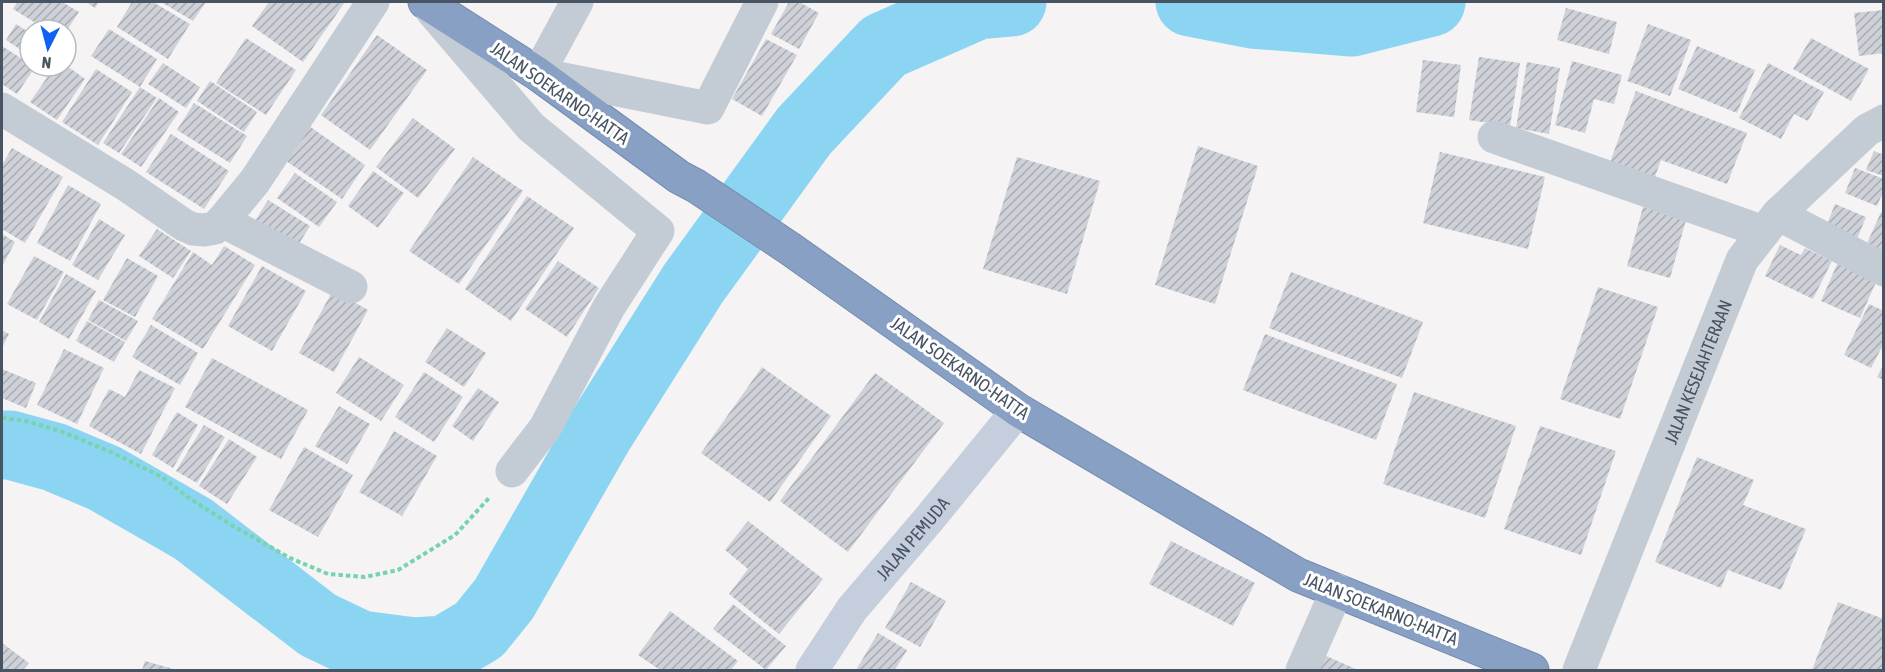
<svg xmlns="http://www.w3.org/2000/svg" width="1885" height="672" viewBox="0 0 1885 672" font-family="'Asap Condensed',sans-serif">
	<style>
		.lines { fill: none; stroke-linecap: round; stroke-linejoin: round }
		.river { stroke: #8bd5f3; stroke-width: 69 }
		.building { fill: url(#building-hatch) }
		.highway-casing { stroke: #738bb0; stroke-width: 35 }
		.path { stroke: #76d4ad; stroke-width: 4; stroke-dasharray: 4.5 3; stroke-linecap: butt }
		.street { stroke: #c3ccd5; stroke-width: 33 }
		.secondary { stroke: #c5cedc; stroke-width: 33 }
		.highway { stroke: #88a0c4; stroke-width: 33 }
		.labels { text-anchor: middle; dominant-baseline: central; stroke-width: 6; stroke-linejoin: round; paint-order: stroke }
		.street-label { font-size: 18px; fill: #495462; stroke: #fff }
	</style>
	<defs>
		<pattern id="building-hatch" width="6" height="6" patternUnits="userSpaceOnUse" patternTransform="scale(1.5)"><rect width="6" height="6" fill="#cfd1d8"/><path d="M-1 1l2-2M0 6l6-6M5 7l2-2" fill="none" stroke="#aaacb3"/></pattern>
	</defs>
	<rect width="100%" height="100%" fill="#f5f3f3"/>
	<g class="lines">
		<path class="river" d="M1190 2 1252 14 1352 22 1431 2
			M2 445H10L54 457 104 478 193 529 318 625 360 645 414 652 445 650 479 630 504 599 599 433 693 284 804 131 884 46 978 5 1012 2"/>
	</g>
	<path class="building" d="M17 2H62L79 12 67 30H47L13 9Z
		M86 2H99L95 8Z
		M132 2H153L190 24 168 59 117 27Z
		M161 2H206L193 21Z
		M269 2H345L303 62 252 26Z
		M789 2H799L819 13 799 49 771 34Z
		M1566 8 1617 22 1609 54 1557 40Z
		M1884 10V53L1859 56 1854 13Z
		M16 24 30 33V56L6 40Z
		M1648 24 1691 40 1670 96 1627 81Z
		M109 29 157 59 140 87 91 56Z
		M377 35 427 70 370 150 321 115Z
		M246 38 296 70 266 115 216 83Z
		M1811 38 1869 69 1851 101 1793 69Z
		M766 39 797 55 762 116 732 99Z
		M2 46 30 64V66L35 67 17 94 2 84Z
		M1697 46 1755 70 1737 113 1678 89Z
		M1479 57 1520 63 1510 126 1469 120Z
		M1423 60 1461 65 1454 117 1416 112Z
		M1572 61 1622 75 1614 104 1594 99 1585 133 1555 125Z
		M1527 62 1560 68 1549 134 1516 128Z
		M163 63 200 87 186 108 148 84Z
		M1768 63 1824 92 1808 121 1794 114 1781 139 1739 118Z
		M55 66H67L85 79 57 120 30 102Z
		M96 69 132 92 98 145 62 122Z
		M210 81 257 112 244 132 197 101Z
		M140 87 157 98 119 153 103 143Z
		M1636 91 1747 133 1727 184 1661 160 1653 182 1609 165Z
		M159 98 179 112 141 167 121 154Z
		M194 103 247 136 230 163 177 130Z
		M413 118 455 149 418 198 376 167Z
		M309 126 365 165 342 199 286 161Z
		M171 134 229 171 204 209 146 172Z
		M1198 146 1258 166 1215 304 1155 285Z
		M12 148 63 177 25 243 2 229V165Z
		M1874 151 1884 155V176L1866 170Z
		M1440 152 1545 177 1528 249 1423 223Z
		M473 157 523 191 459 284 409 251Z
		M1017 157 1100 181 1067 294 983 269Z
		M1855 168 1884 179V190L1877 206 1845 193Z
		M373 171 404 193 378 228 348 206Z
		M295 173 337 202 319 227 277 198Z
		M68 185 101 204 70 261 37 243Z
		M527 196 574 228 511 321 465 289Z
		M268 200 310 226 287 263 245 237Z
		M1835 204 1866 217 1855 244 1824 232Z
		M1643 207 1686 220 1670 278 1627 266Z
		M1881 212 1884 213V258L1864 250Z
		M99 219 125 235 98 280 72 265Z
		M157 229 191 251 173 278 139 256Z
		M2 234 15 242 2 267Z
		M1780 245 1801 255 1805 248 1832 261 1813 299 1765 276Z
		M224 246 255 265 203 349 152 319 193 252 212 265Z
		M34 256 64 272 37 320 7 304Z
		M127 258 158 276 135 317 103 300Z
		M558 261 599 288 567 337 525 309Z
		M1838 262 1877 280 1860 318 1821 301Z
		M262 266 306 291 272 351 228 326Z
		M1291 272 1423 322 1402 378 1269 328Z
		M66 274 96 291 69 339 39 322Z
		M1598 287 1658 307 1620 419 1560 399Z
		M333 290 368 310 334 372 299 353Z
		M99 300 138 321 126 341 88 320Z
		M1869 304 1884 311V343L1871 368 1844 355Z
		M87 321 125 342 114 362 76 341Z
		M151 325 198 353 180 385 132 357Z
		M447 328 486 353 464 387 425 362Z
		M2 330 9 334 2 348Z
		M1265 334 1397 384 1376 440 1243 390Z
		M64 349 104 368 77 424 37 405Z
		M359 357 404 385 381 421 336 393Z
		M212 358 308 410 281 459 185 407Z
		M1884 364V380L1877 377Z
		M762 367 831 416 770 502 701 453Z
		M2 369 36 383 26 408 2 398Z
		M139 370 175 388 141 454 89 426 109 389 125 397Z
		M424 372 463 397 434 442 395 417Z
		M875 373 944 423 848 552 780 501Z
		M478 388 499 402 473 441 452 426Z
		M1414 392 1516 426 1485 518 1383 484Z
		M339 406 370 424 347 464 315 446Z
		M177 412 198 425 173 468 152 455Z
		M204 425 225 437 197 483 176 471Z
		M1540 426 1616 451 1581 555 1504 529Z
		M394 431 437 456 402 516 359 492Z
		M229 439 257 457 227 504 199 486Z
		M304 447 353 475 318 537 269 510Z
		M1697 457 1754 480 1743 505 1806 529 1781 590 1728 570 1721 588 1655 562Z
		M748 521 823 579 779 634 729 594 748 569 725 550Z
		M1171 541 1255 583 1233 626 1149 584Z
		M911 582 946 601 920 647 885 628Z
		M1838 602 1884 619V670H1812Z
		M733 604 786 646 766 670 713 629Z
		M670 611 738 661 731 670H660L638 655Z
		M878 633 907 650 895 670H856Z
		M2 643 29 663 23 670H2Z
		M1324 655 1358 670H1317Z
		M145 661 177 670H142Z"/>
	<g class="lines">
		<g class="highway-casing">
			<path id="highway" d="M425 2 538 74 679 177 696 186 789 248 1018 410 1298 575 1532 670"/>
		</g>
		<path class="path" d="M2 418 26 421 60 431 111 452 162 477 189 498 233 526 290 558 328 574 365 577 398 570 455 535 490 497"/>
		<g class="street">
			<path d="M577 2 538 74 708 108 762 2"/>
			<path d="M432 11 531 127 658 231 609 307 545 428 512 471"/>
			<path d="M2 109 126 185 184 225 193 229 204 230 215 228 222 221 255 181 373 2"/>
			<path d="M1494 137 1764 232"/>
			<path d="M1778 214 1884 270"/>
			<path d="M222 221 351 287"/>
			<path d="M1302 670 1337 590"/>
			<path id="s1" d="M1579 670 1742 260 1778 214 1867 130 1884 121"/>
		</g>
		<path class="secondary" id="s2" d="M812 670 852 609 929 519 1018 410"/>
		<use href="#highway" class="highway"/>
	</g>
	<g class="labels">
		<g class="street-label">
			<text transform="translate(560 93) rotate(35)">JALAN SOEKARNO-HATTA</text>
			<text transform="translate(960 368) rotate(35)">JALAN SOEKARNO-HATTA</text>
			<text stroke="none"><textPath href="#s1" startOffset="321">JALAN KESEJAHTERAAN</textPath></text>
			<text stroke="none"><textPath href="#s2" startOffset="166">JALAN PEMUDA</textPath></text>
			<text transform="translate(1381 609) rotate(22)">JALAN SOEKARNO-HATTA</text>
		</g>
	</g>
	<rect width="1885" height="672" fill="none" stroke="#495462" stroke-width="6"/>
	<g transform="translate(48 48) rotate(186)"><circle r="28" fill="#ffffff" stroke="#b6bbc0" stroke-width="1.5"/>
	<path d="M0-4.5L10 22L0 15L-10 22Z" fill="#1061f2"/>
	<text y="-9" font-size="16" font-weight="bold" text-anchor="middle" fill="#495462">N</text>
	</g>
</svg>
